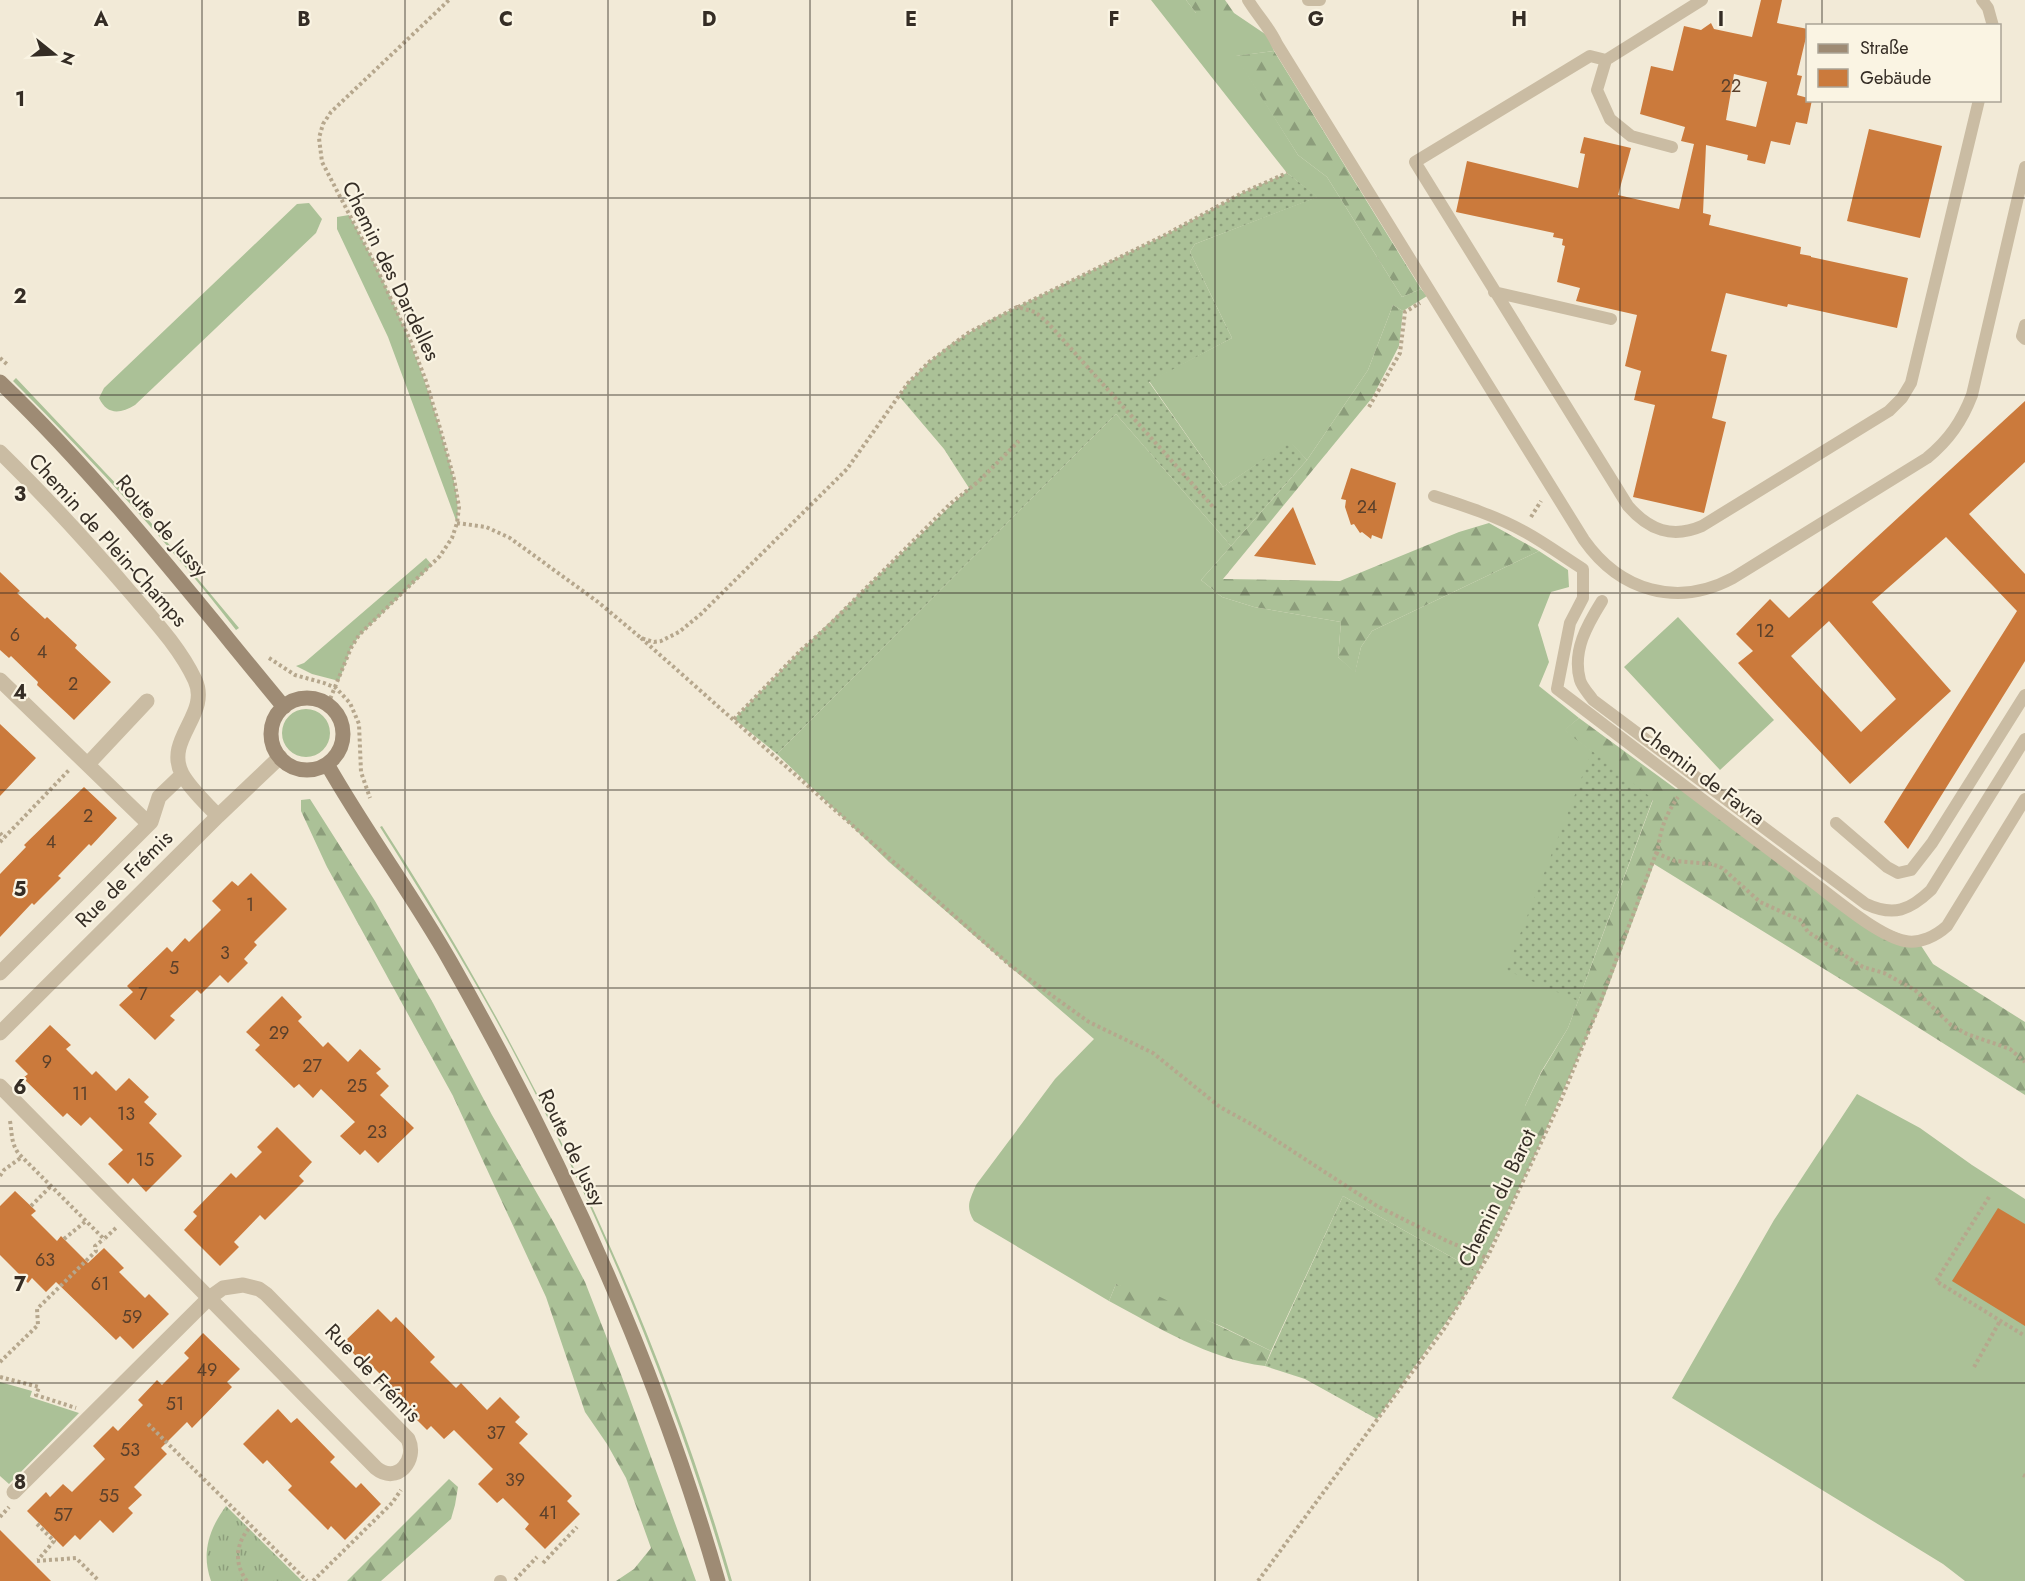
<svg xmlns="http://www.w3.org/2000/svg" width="2025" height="1581" viewBox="0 0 2025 1581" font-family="Jost,sans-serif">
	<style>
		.grass { fill: #abc197 }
		.forest { fill: url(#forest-firs) }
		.park { fill: url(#park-tufts) }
		.garden { fill: url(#garden-dots) }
		.building { fill: #cb7a3c; fill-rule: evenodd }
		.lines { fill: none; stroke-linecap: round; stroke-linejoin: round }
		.path { stroke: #b6a78d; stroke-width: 4; stroke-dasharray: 3 3; stroke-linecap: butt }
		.lane { stroke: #cabca3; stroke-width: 12 }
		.street { stroke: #cabca3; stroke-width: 15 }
		.secondary { stroke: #9e8b74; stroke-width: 15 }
		.grid { fill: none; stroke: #352d25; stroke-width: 1.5; stroke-opacity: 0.55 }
		.labels { text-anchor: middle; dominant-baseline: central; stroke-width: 4.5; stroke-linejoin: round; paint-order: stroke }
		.number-label { font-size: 18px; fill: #5a402b }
		.street-label { font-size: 21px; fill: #352d25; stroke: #faf4e3 }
		.grid-label { font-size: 20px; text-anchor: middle; font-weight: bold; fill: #352d25; stroke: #faf4e3; stroke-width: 4.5; stroke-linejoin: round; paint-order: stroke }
	</style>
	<defs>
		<pattern id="forest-firs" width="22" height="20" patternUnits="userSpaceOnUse" patternTransform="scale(1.5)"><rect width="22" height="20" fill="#abc197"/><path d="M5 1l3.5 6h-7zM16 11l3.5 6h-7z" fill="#8c9d7b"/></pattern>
		<pattern id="park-tufts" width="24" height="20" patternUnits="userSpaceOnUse" patternTransform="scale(1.5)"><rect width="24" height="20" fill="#abc197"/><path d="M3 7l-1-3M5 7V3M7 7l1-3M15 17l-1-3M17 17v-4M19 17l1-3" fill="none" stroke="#8c9d7b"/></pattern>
		<pattern id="garden-dots" width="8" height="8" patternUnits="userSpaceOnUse" patternTransform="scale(1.5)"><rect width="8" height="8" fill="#abc197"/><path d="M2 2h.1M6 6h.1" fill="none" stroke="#8c9d7b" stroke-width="1.8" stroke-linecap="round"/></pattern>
	</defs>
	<rect width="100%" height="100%" fill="#f2ead7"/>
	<path class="grass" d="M1151 0H1186L1196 13H1234L1268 36 1274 51 1236 56 1298 155 1327 177 1402 297 1421 289 1427 296 1403 311 1393 305 1368 370 1307 460 1290 442 1223 487 1149 381 1232 338 1190 252 1195 244 1317 197 1287 173Z
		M309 203 322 219 316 233 135 405C120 414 107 415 99 398L104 388 297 204Z
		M349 215C390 289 423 365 445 447 452 472 460 497 457 523L388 337 337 229V217Z
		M16 378 137 506 239 628 236 630C168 542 92 460 13 381Z
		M1116 414 1231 546 1201 580 1222 597 1254 607 1341 622 1338 657 1355 672 1361 647 1372 631 1539 551 1568 570 1569 587 1551 592 1538 625 1549 662 1539 686 1579 718 1565 730 1644 792 1583 988 1568 1028 1541 1072 1525 1106 1524 1153 1533 1159 1478 1272 1343 1196 1271 1351 1221 1326 1116 1284 1109 1301 974 1221C965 1206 970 1200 976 1185L1055 1079 1094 1039 889 862 777 754Z
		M426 558 432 565 359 636 351 648 339 681 312 674 296 666 304 663Z
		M1678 617 1774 720 1720 770 1624 667Z
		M282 733a24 24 0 1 1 48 0a24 24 0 1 1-48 0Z
		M382 826C534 1062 654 1311 732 1581H729C676 1399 604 1221 514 1053 473 976 427 901 380 827Z
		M1857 1094 1920 1128 1972 1165 2025 1199V1581H1965L1943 1564 1672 1398 1774 1220Z
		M0 1382 32 1391 30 1397 79 1413 9 1484 0 1476Z"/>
	<path class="forest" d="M1186 0H1225L1234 13H1196Z
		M1274 51 1421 289 1402 297 1327 177 1298 155 1235 56Z
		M1393 305 1403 311 1399 346 1372 398 1223 579 1340 581 1459 532 1489 523 1539 551 1372 631 1361 647 1355 673 1338 657 1341 622 1254 607 1222 597 1201 580 1307 460 1368 370Z
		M1579 718 1676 789 1685 787 1862 919 1918 941 1933 964 2025 1022V1095L1889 1009 1654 864 1602 1003 1533 1159 1524 1153 1520 1148 1518 1130 1525 1106 1541 1073 1568 1028 1653 800 1564 730Z
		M310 799 375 901 433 1003 492 1115 554 1223 585 1282 622 1377 696 1581H616L634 1569 651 1548 626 1478 607 1444 585 1412 546 1297 453 1096 327 867 301 811V800Z
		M1116 1284 1156 1295 1271 1351 1265 1366C1208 1359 1158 1327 1109 1301Z
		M449 1479 458 1487 455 1505 451 1519 381 1581H347Z"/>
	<path class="park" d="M226 1506 302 1581H211C201 1553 209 1529 226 1506Z"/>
	<path class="garden" d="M1287 173 1318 197 1195 244 1190 252 1232 338 1149 382 1223 487 1290 441 1307 460 1231 546 1116 414 777 754 734 719 801 650 969 488 944 449 899 396 908 383 929 362 951 344 988 321 1165 235 1242 193Z
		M1592 751 1653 799 1578 1001 1506 970Z
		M1343 1196 1478 1272 1460 1303 1377 1419 1305 1379 1265 1366Z"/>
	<path class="building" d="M1761 0H1782L1777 23 1808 29 1797 75 1802 76 1797 95 1808 98V100H1812L1807 124 1796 122 1790 145 1771 141 1765 164 1747 160 1748 155 1706 145 1703 213 1711 215 1709 225 1801 247 1800 254 1811 256V257L1908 278 1897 328 1788 304 1787 307 1726 293 1711 351 1727 355 1712 418 1726 422 1704 513 1633 497 1655 405 1634 400 1641 371 1625 366 1637 315 1576 301 1580 288 1557 282 1565 246 1562 245 1563 239 1553 237 1554 233 1456 212 1467 161 1578 188 1585 154 1580 153 1584 137 1631 148 1618 195 1679 209 1694 144 1681 141 1685 127 1640 114 1651 66 1673 71 1684 26 1701 30 1711 23 1714 29 1752 37ZM1734 74 1767 82 1756 127 1726 120Z
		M1869 129 1942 146 1920 238 1847 221Z
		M2025 401V462L1969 514 2025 574V661L1908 849 1884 822 2017 611 1946 537 1872 602 1951 691 1850 784 1738 663 1753 651 1736 634 1770 599 1789 618ZM1829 621 1896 699 1861 732 1791 656Z
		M1351 468 1396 483 1382 539 1372 535 1371 539 1362 532 1360 533 1354 524 1351 525 1345 507 1346 500 1341 499Z
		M1293 507 1316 565 1254 556Z
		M0 572 20 591 17 593 45 619 47 617 77 645 75 648 111 682 74 720 37 685 38 682 11 656 9 658 0 650Z
		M0 724 36 758 0 796Z
		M84 787 117 818 91 846 89 844 58 876 61 878 34 905 32 903 0 937V874L26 847 24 845Z
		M251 873 287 909 254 942 257 945 244 959 248 963 228 983 220 975 201 994 197 990 170 1016 175 1020 155 1040 119 1005 133 992 127 986 167 947 172 952 185 938 189 942 221 910 212 901 232 881 238 886Z
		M282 996 302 1017 298 1021 323 1047 328 1042 348 1062 360 1049 381 1069 376 1073 389 1086 380 1095 414 1128 378 1163 365 1150 360 1155 340 1136 355 1122 321 1089 313 1098 299 1084 294 1088 255 1050 260 1045 246 1032Z
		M50 1025 71 1045 66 1049 92 1075 96 1071 116 1091 129 1078 149 1097 144 1102 157 1114 149 1123 182 1156 146 1192 133 1178 128 1184 108 1164 123 1150 90 1117 81 1126 67 1113 63 1117 23 1078 28 1074 15 1061Z
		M277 1127 312 1162 299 1176 304 1181 265 1220 260 1215 234 1242 239 1247 220 1266 184 1230 197 1216 193 1212 231 1173 236 1178 262 1152 257 1147Z
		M15 1191 36 1211 31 1215 57 1241 61 1236 88 1263 104 1248 124 1268 119 1272 145 1298 149 1294 169 1314 133 1349 120 1336 116 1340 56 1282 46 1292 32 1278 28 1283 0 1255V1206Z
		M1998 1208 2025 1224V1326L1952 1281Z
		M378 1309 391 1322 396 1317 435 1357 430 1362 456 1388 461 1383 487 1410 500 1397 520 1417 515 1422 528 1434 519 1443 572 1496 567 1501 580 1514 545 1549 525 1529 529 1524 503 1498 497 1503 478 1484 493 1469 454 1430 444 1439 431 1426 427 1430 387 1390 392 1386 366 1360 363 1363 343 1343Z
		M203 1333 240 1369 227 1382 232 1387 192 1428 187 1422 161 1448 167 1454 134 1487 142 1495 128 1508 133 1513 113 1533 100 1520 80 1540 75 1535 63 1547 27 1511 46 1492 50 1497 63 1484 72 1492 105 1459 93 1446 113 1426 118 1431 143 1405 138 1400 157 1380 162 1385 189 1358 184 1353Z
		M278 1409 291 1423 297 1418 335 1457 330 1462 356 1488 361 1483 381 1504 345 1540 331 1526 328 1530 288 1490 292 1486 267 1460 263 1464 243 1444Z
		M0 1530 51 1581H0Z"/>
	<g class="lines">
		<path class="path" d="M1018 307 1165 235 1242 193 1287 173
			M0 358 9 366
			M1369 407 1400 353 1405 312 1420 303
			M1531 517 1541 501
			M457 523 486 527 510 538 598 602 641 638 654 642 661 641 679 632 701 614 847 469 908 383 929 362 968 333 1017 307 1035 312 1048 323 1214 508
			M641 638 1011 966 1089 1022 1153 1053 1220 1107 1251 1124 1377 1206 1447 1241 1487 1258
			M269 658 295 675 324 683 336 688 350 703 359 724 361 772 370 798
			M328 704 351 648 359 635 440 556 452 538 457 523 459 507 454 479 440 428 426 381 411 342 371 256 322 162 319 138 323 124 331 112 449 0
			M734 719 801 650 828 626 950 504 979 481 1019 441
			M0 833 4 838
			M0 842 70 769
			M1656 853 1675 861 1712 864 1722 868 1760 902 1800 920 1808 932 1863 967 1884 973 1915 990 1951 1025 1967 1034 2010 1049 2025 1062
			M10 1121C12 1133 11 1144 19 1154L104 1239 117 1227
			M0 1176 4 1170 22 1157
			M1989 1197 1936 1281 2025 1336
			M31 1206 51 1186
			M64 1239 86 1221
			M0 1362 38 1325 37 1309 96 1251 95 1246 104 1239
			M1974 1367 2000 1321
			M0 1377 39 1387 36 1395 76 1408
			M148 1424 307 1581
			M2023 1475 2025 1476
			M0 1517 9 1507
			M37 1524 54 1541 38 1560
			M37 1561 76 1558 99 1581
			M543 1563 577 1527
			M515 1580 537 1557
			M247 1581C233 1563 236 1542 251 1526
			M313 1581 392 1503 401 1490
			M1258 1581 1444 1329 1487 1258 1561 1100 1599 1006 1658 848C1661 828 1666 814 1678 797"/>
		<path class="lane" d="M1248 0C1257 15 1270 28 1277 44L1584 540C1620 591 1677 608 1733 578L1927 458C1949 440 1962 421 1972 395L2025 167
			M1308 0H1320
			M1702 0 1606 60 1590 56 1415 162 1628 506C1649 530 1672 539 1702 526L1889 411 1902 398 1911 383 1979 100
			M1982 0 1988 8 1993 26
			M1606 60 1597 90 1610 119 1631 136 1672 147
			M1494 292 1611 319
			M2025 325 2022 336 2025 339
			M1434 496C1465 506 1496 516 1525 532 1545 543 1564 557 1583 569V598L1570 623 1557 689C1640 752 1722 815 1806 877 1831 895 1876 935 1905 941 1920 944 1936 936 1947 926L2025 799
			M1602 601C1587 625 1572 651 1580 680 1582 687 1589 694 1593 700L1866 904C1894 917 1910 910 1931 890L2025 739
			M1836 823 1887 867 1898 873 1911 870 1932 843 2025 695
			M500 1581H501"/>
		<path class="street" d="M0 452C46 497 89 544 130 592 153 619 180 648 195 680 211 714 164 739 182 774 191 790 206 803 218 816
			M0 680 149 824
			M88 764 147 701
			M0 973 151 822 159 797 182 775
			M0 1033 218 816 280 757
			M0 1086 209 1298 14 1492
			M243 1285 259 1289 266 1294 408 1439C418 1460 397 1485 376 1468L209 1298 223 1288Z"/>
		<path class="secondary" d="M0 382C104 482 192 596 284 707
			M271 734a36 36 0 1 1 72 0a36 36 0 1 1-72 0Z
			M327 764C365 831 412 894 450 961 562 1158 656 1364 718 1581"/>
	</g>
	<path class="grid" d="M202 0V1581M405 0V1581M608 0V1581M810 0V1581M1012 0V1581M1215 0V1581M1418 0V1581M1620 0V1581M1822 0V26M1822 100V1581M0 198H2025M0 395H2025M0 593H2025M0 790H2025M0 988H2025M0 1186H2025M0 1383H2025"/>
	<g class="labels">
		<g class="number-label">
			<text x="1731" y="86">22</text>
			<text x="1367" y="507">24</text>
			<text x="1765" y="631">12</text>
			<text x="15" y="635">6</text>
			<text x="42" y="652">4</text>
			<text x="73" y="684">2</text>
			<text x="88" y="816">2</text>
			<text x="51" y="842">4</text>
			<text x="250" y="905">1</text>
			<text x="225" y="953">3</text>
			<text x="174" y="968">5</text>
			<text x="143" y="994">7</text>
			<text x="279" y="1033">29</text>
			<text x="47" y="1062">9</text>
			<text x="312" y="1066">27</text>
			<text x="357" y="1086">25</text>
			<text x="80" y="1094">11</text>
			<text x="126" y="1114">13</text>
			<text x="377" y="1132">23</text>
			<text x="145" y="1160">15</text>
			<text x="45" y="1260">63</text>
			<text x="100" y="1284">61</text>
			<text x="132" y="1317">59</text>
			<text x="207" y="1370">49</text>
			<text x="175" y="1404">51</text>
			<text x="496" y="1433">37</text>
			<text x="130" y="1450">53</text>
			<text x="515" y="1480">39</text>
			<text x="109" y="1496">55</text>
			<text x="548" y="1513">41</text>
			<text x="63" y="1515">57</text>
		</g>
		<g class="street-label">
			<text transform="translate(391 271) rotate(64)">Chemin des Dardelles</text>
			<text transform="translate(162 526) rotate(49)">Route de Jussy</text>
			<text transform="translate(108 540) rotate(48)">Chemin de Plein-Champs</text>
			<text transform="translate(1702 775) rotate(37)">Chemin de Favra</text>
			<text transform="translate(124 879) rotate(-45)">Rue de Frémis</text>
			<text transform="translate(572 1148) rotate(64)">Route de Jussy</text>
			<text transform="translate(1497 1198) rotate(-64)">Chemin du Barot</text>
			<text transform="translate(373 1373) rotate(46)">Rue de Frémis</text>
		</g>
	</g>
	<g class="grid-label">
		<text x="101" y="26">A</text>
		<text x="304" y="26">B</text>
		<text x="506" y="26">C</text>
		<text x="709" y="26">D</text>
		<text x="911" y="26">E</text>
		<text x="1114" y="26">F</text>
		<text x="1316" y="26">G</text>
		<text x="1519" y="26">H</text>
		<text x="1721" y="26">I</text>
		<text x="20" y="106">1</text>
		<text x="20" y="303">2</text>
		<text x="20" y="501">3</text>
		<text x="20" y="699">4</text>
		<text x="20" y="896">5</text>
		<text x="20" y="1094">6</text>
		<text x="20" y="1291">7</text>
		<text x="20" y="1489">8</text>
	</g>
	<rect x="1806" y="24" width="195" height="78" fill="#faf4e3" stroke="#aba497" stroke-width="1.5"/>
	<rect x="1818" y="44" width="30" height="9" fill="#9e8b74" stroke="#aba497" stroke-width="1.5"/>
	<text x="1860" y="54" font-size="18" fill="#352d25">Straße</text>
	<rect x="1818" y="69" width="30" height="18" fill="#cb7a3c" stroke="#aba497" stroke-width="1.5"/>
	<text x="1860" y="84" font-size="18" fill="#352d25">Gebäude</text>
	<g transform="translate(54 54) rotate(108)" stroke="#faf4e3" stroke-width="4.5" paint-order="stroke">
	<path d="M0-4.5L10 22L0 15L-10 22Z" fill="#352d25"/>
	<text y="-9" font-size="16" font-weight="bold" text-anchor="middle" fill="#352d25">N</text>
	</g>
</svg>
